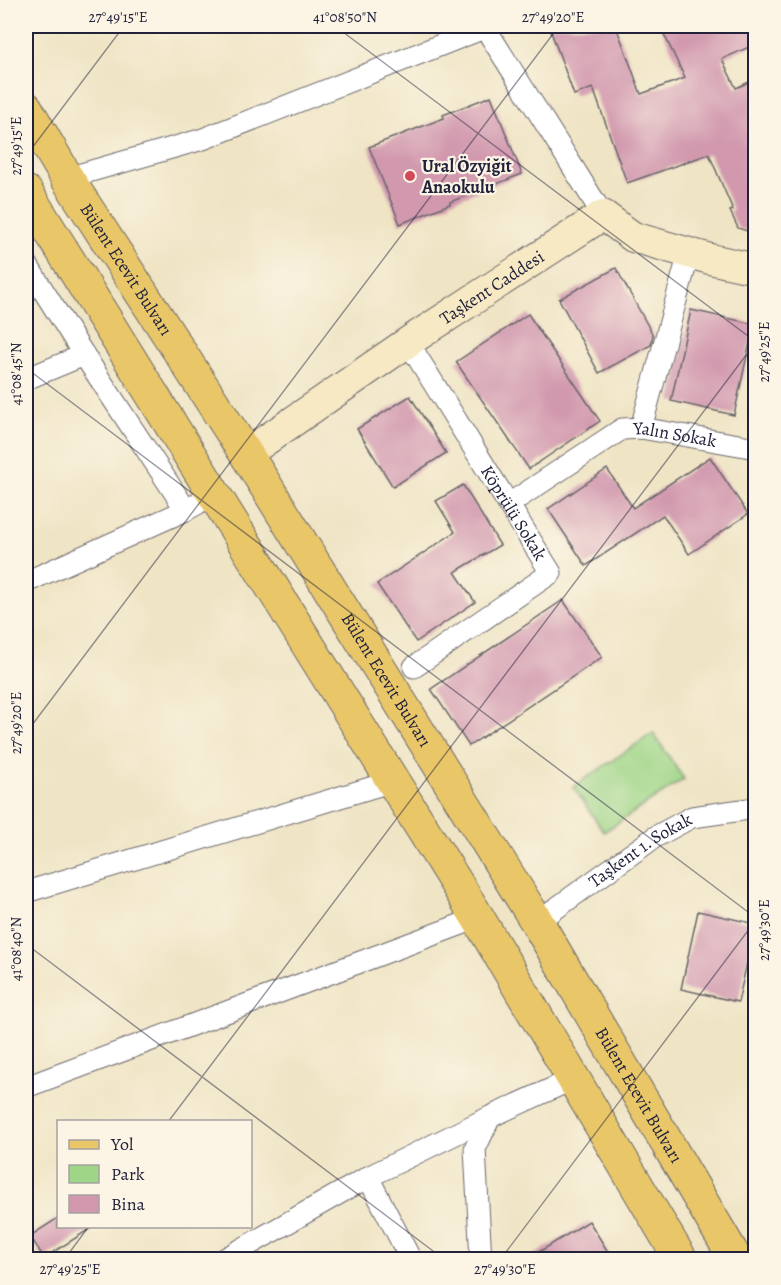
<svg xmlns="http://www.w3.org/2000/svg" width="781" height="1285" viewBox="0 0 781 1285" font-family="Alegreya,serif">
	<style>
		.green { fill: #9ed587; stroke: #607c61; stroke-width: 1.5 }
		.building { fill: #d198ae }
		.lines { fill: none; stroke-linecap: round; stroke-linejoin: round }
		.street-casing { stroke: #6a666b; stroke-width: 23 }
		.secondary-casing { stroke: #6a666b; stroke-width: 32 }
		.primary-casing { stroke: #6a666b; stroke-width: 35 }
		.street { stroke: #fff; stroke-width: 21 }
		.secondary { stroke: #f6e9c3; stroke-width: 30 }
		.primary { stroke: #e9c769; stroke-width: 33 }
		.ticks { fill: none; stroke: #22223b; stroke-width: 1.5; stroke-opacity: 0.45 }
		.poi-dot { fill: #d1495b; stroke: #fcf5e5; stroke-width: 2 }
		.labels { text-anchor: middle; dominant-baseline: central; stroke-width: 4.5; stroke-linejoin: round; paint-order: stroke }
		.poi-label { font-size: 18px; font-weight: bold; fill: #22223b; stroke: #fcf5e5; text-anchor: start }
		.street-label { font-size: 18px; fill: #22223b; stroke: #fcf5e5 }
		.neatline { fill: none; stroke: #22223b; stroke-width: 2 }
		.ticks-label { font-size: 15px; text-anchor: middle; fill: #22223b }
	</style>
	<rect width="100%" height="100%" fill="#fcf5e5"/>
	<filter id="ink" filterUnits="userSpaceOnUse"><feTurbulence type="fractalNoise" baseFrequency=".0167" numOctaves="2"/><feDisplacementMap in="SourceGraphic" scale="12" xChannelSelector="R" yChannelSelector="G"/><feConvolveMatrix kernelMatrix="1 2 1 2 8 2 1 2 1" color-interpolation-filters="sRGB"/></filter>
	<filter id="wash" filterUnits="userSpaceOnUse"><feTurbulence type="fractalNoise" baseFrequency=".008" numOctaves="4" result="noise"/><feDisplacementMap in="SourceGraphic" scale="24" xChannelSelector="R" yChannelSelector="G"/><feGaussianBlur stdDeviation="1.35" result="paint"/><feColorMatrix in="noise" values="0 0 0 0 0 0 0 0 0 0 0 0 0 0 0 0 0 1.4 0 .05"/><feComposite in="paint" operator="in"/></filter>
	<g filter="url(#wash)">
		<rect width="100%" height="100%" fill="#efe4c4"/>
		<path class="green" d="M653 733 684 779 604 832 573 787Z"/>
		<g id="blocks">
			<path class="building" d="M549 26H616L641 94 685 78 660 26H756V44L722 59 736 88 756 79V234L738 228 730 211 733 210 709 154 627 183 593 88 574 95Z
				M491 96 522 174 450 202V204L400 224 369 147 444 118 443 115Z
				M616 268 653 335 651 345 599 373 559 299Z
				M691 310 754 324 734 415 671 401Z
				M528 314 600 421 529 469 456 362Z
				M410 396 446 453 393 487 357 429Z
				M710 457 748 514 689 554 663 515 586 566 548 509 607 469 633 508Z
				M463 485 500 545 455 572 475 602 416 642 377 584 455 532 436 501Z
				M563 600 602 657 469 746 431 689Z
				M698 911 756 924 738 1002 681 989Z
				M58 1218V1227H93L44 1258 30 1236Z
				M589 1221 613 1260H526Z"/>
		</g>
	</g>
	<g filter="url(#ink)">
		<use href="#blocks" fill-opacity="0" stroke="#6a666b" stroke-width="1.5"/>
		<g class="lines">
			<g class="street-casing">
				<g id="street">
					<path d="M484 26 603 215"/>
					<path d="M67 178 203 139 489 26"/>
					<path d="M26 263 84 355 186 510"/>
					<path id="s1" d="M408 342 551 573 414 667"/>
					<path d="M26 379 84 355"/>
					<path d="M641 428 689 253"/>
					<path id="s2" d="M509 504 622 429 641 428 756 448"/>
					<path d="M26 582 186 510 197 504"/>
					<path d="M26 892 393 781"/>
					<path id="s3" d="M537 922 655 837 692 817 756 808"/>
					<path d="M26 1087 478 918"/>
					<path d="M368 1177 411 1260"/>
					<path d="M227 1260 226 1258 368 1177 490 1117"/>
					<path d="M481 1260 475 1149 490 1117 573 1079"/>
				</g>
			</g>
			<g class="secondary-casing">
				<g id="secondary">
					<path id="s4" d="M246 454 408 342 603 215 633 237 710 259 756 269"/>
				</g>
			</g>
			<g class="primary-casing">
				<g id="primary">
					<path id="s5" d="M26 108 67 178 246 454 537 922 736 1260"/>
					<path d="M26 192 478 918 681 1260"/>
				</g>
			</g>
			<use href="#street" class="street"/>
			<use href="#secondary" class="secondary"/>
			<use href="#primary" class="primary"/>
		</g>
	</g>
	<path class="ticks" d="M335 26 756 342M26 156 124 26M26 368 756 918M26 733 559 26M26 944 445 1260M168 1122 756 342M64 1260 89 1226M500 1260 756 920"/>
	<circle class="poi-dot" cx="410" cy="176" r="6"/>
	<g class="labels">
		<g class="poi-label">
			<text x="422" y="166">Ural Özyiğit<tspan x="422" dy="21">Anaokulu</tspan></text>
		</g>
		<g class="street-label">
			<text stroke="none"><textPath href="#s5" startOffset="190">Bülent Ecevit Bulvarı</textPath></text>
			<text stroke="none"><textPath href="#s4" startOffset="297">Taşkent Caddesi</textPath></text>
			<text stroke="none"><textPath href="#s2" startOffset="189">Yalın Sokak</textPath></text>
			<text stroke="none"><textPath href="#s1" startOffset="201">Köprülü Sokak</textPath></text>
			<text stroke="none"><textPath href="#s5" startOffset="676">Bülent Ecevit Bulvarı</textPath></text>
			<text stroke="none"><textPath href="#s3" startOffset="126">Taşkent 1. Sokak</textPath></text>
			<text stroke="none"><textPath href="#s5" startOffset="1162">Bülent Ecevit Bulvarı</textPath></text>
		</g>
	</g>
	<rect width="781" height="1285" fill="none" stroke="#fcf5e5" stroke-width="66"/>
	<rect x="57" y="1120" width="195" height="108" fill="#fcf5e5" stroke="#a5a1a1" stroke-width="1.5"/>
	<rect x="69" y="1140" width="30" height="9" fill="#e9c769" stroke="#a5a1a1" stroke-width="1.5"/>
	<text x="111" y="1150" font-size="18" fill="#22223b">Yol</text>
	<rect x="69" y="1165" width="30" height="18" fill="#9ed587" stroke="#a5a1a1" stroke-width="1.5"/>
	<text x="111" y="1180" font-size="18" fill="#22223b">Park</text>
	<rect x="69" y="1195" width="30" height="18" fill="#d198ae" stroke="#a5a1a1" stroke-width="1.5"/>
	<text x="111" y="1210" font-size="18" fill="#22223b">Bina</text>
	<rect x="33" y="33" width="715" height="1219" class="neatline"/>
	<g class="ticks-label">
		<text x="118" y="22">27°49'15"E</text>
		<text x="345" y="22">41°08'50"N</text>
		<text x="553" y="22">27°49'20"E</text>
		<text transform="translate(16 146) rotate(-90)" y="5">27°49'15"E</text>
		<text transform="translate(764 352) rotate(-90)" y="5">27°49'25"E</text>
		<text transform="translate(16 374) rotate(-90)" y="5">41°08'45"N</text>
		<text transform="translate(16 723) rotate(-90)" y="5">27°49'20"E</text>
		<text transform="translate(764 930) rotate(-90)" y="5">27°49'30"E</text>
		<text transform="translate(16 949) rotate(-90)" y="5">41°08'40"N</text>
		<text x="70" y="1274">27°49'25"E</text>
		<text x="505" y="1274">27°49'30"E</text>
	</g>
</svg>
